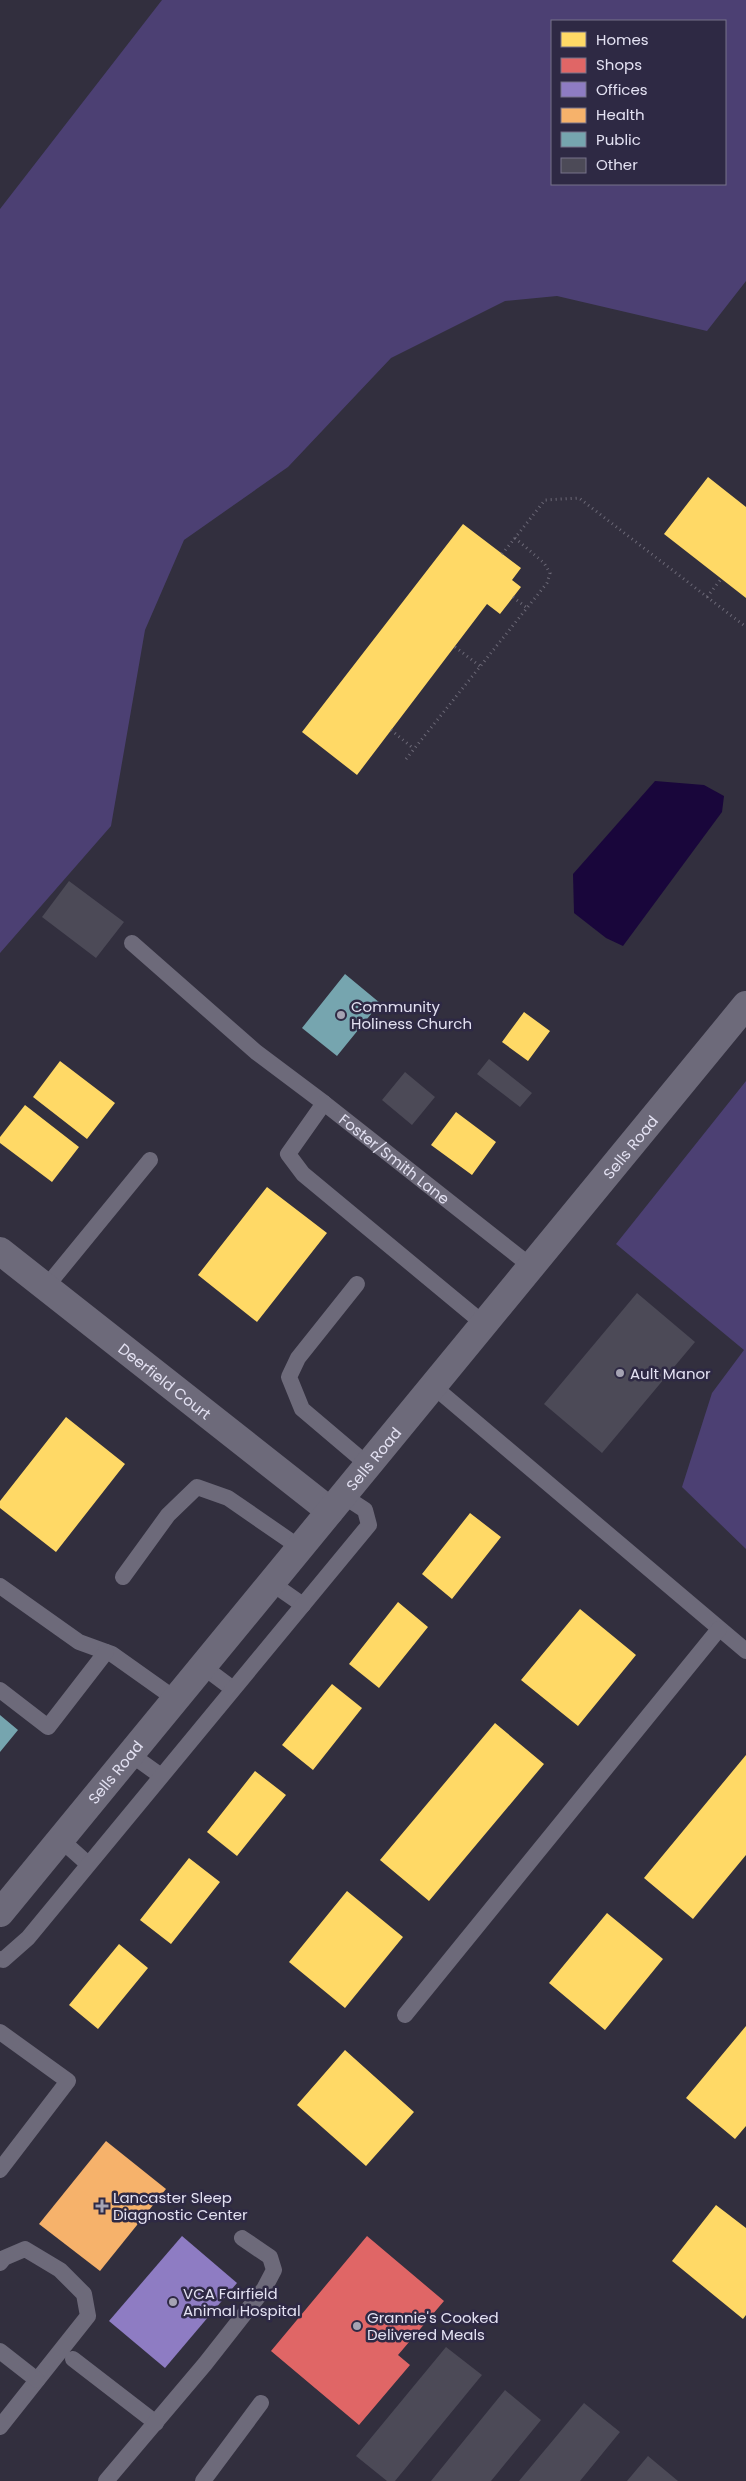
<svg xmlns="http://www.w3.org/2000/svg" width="746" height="2481" viewBox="0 0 746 2481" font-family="Poppins,sans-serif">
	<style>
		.green { fill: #4c4073; fill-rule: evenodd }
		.water { fill: #19063b }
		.homes { fill: #ffd966 }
		.shops { fill: #e06666 }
		.offices { fill: #8e7cc3 }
		.health { fill: #f6b26b }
		.public { fill: #76a5af }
		.building { fill: #4c4a57 }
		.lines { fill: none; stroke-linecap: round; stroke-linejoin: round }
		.path { stroke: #6c6977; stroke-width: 3; stroke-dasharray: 1 4; stroke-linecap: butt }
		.service { stroke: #6d6a7a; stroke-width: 16 }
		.minor { stroke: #6d6a7a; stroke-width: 28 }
		.tertiary { stroke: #6d6a7a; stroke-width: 28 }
		.poi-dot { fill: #a5a3b3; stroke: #2e2944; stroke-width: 2 }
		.labels { text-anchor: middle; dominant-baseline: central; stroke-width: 5; stroke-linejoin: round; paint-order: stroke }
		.poi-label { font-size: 15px; fill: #e3e1f2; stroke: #2e2944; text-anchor: start }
		.street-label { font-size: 15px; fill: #e3e1f2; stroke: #2e2944 }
	</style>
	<rect width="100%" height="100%" fill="#322f3e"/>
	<path class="green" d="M162 0H746V281L707 331 557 296 505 301 391 358 288 467 184 540 145 630 111 826 0 953V209ZM725 21V184H552V21Z
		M746 1081V1549L682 1487 712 1393 744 1350 616 1244Z"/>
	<path class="water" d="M655 781 704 785 724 796 722 812 623 946 606 938 574 913 573 874Z"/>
	<path class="homes" d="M708 477 746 507V598L664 534Z
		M463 524 521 568 512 580 521 587 500 614 487 604 357 775 302 732Z
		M524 1012 550 1031 528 1061 502 1042Z
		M60 1061 115 1103 87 1139 33 1097Z
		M25 1105 79 1147 52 1182 0 1143V1137Z
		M456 1112 496 1142 472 1175 431 1145Z
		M267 1187 327 1233 257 1322 198 1275Z
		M66 1417 125 1464 56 1552 0 1508V1501Z
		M470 1513 501 1537 452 1599 422 1574Z
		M398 1602 428 1627 379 1688 349 1664Z
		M580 1609 636 1655 578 1726 521 1680Z
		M332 1684 362 1708 313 1770 282 1745Z
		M495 1723 544 1764 429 1901 380 1860Z
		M746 1755V1855L693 1919 644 1878Z
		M255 1771 286 1795 237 1856 207 1832Z
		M189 1858 220 1882 171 1944 140 1920Z
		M347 1891 403 1937 345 2008 289 1962Z
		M607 1913 663 1959 605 2030 549 1983Z
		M119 1944 148 1968 98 2029 69 2005Z
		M746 2026V2126L735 2139 686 2098Z
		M345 2050 414 2112 366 2166 297 2105Z
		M716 2205 746 2228V2315L743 2319 672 2261Z"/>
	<path class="shops" d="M367 2236 444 2301 398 2355 410 2365 359 2425 271 2351Z"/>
	<path class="offices" d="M182 2236 237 2283 165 2368 109 2321Z"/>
	<path class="health" d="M106 2141 166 2189 100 2271 39 2224Z"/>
	<path class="public" d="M345 974 380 1003 337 1056 302 1028Z
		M0 1715 18 1730 0 1752Z"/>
	<path class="building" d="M69 881 124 922 96 958 42 917Z
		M489 1059 532 1093 520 1107 477 1074Z
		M405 1072 435 1097 412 1125 382 1100Z
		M637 1293 695 1342 602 1453 544 1404Z
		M446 2347 482 2375 395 2481H387L356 2456Z
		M505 2390 541 2420 491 2481H431Z
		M584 2403 620 2432 580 2481H519Z
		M648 2456 678 2481H627Z"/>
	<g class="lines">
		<path class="path" d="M502 554 515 538
			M513 597 527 608
			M707 597 721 579
			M455 647 480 666
			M391 730 414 749
			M406 759 547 583 550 573 544 563 515 538 545 500 579 498 746 627"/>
		<g class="service">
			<path id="s1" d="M132 943 256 1052 324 1103 532 1267"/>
			<path d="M324 1103 288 1154 303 1174 484 1324"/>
			<path d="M357 1284 298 1358 289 1377 302 1409 368 1465"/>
			<path d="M46 1287 150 1160"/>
			<path d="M433 1386 746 1651"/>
			<path d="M123 1577 168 1515 197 1487 228 1498 299 1547"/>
			<path d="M270 1582 303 1605"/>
			<path d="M0 1586 79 1642 112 1654 174 1698"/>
			<path d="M201 1665 233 1689"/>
			<path d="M0 1690 48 1727 106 1652"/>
			<path d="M129 1753 161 1776"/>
			<path d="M60 1839 88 1864"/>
			<path d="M0 1959 3 1960 28 1938 369 1525 365 1510 342 1495"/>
			<path d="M405 2015 719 1629"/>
			<path d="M0 2032 68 2081 0 2170"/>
			<path d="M0 2263 4 2258 25 2249 60 2270 84 2294 88 2316 0 2427"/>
			<path d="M0 2351 37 2380"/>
			<path d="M73 2359 156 2423"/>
			<path d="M106 2481 205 2364 264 2289 274 2270 270 2257 242 2238"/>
			<path d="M203 2481 261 2403"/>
		</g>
		<path class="minor" id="s2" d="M0 1251 330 1511"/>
		<path class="tertiary" id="s3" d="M0 1913C247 1609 499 1309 746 1005"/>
	</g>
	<g class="poi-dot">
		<circle cx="341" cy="1015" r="5"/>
		<circle cx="620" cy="1373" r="5"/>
		<path d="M99.5 2198.5h5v5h5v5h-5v5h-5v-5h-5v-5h5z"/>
		<circle cx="173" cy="2302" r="5"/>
		<circle cx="357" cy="2326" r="5"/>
	</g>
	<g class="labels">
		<g class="poi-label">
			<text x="351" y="1006">Community<tspan x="351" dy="17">Holiness Church</tspan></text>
			<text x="630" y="1373">Ault Manor</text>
			<text x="113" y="2197">Lancaster Sleep<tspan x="113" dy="17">Diagnostic Center</tspan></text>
			<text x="183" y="2293">VCA Fairfield<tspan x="183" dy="17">Animal Hospital</tspan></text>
			<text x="367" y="2317">Grannie's Cooked<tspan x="367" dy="17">Delivered Meals</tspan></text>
		</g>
		<g class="street-label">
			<text stroke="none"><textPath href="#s3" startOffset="992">Sells Road</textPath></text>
			<text stroke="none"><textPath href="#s1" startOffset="340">Foster/Smith Lane</textPath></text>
			<text stroke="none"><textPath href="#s2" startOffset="210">Deerfield Court</textPath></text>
			<text stroke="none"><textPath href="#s3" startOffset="588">Sells Road</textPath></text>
			<text stroke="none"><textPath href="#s3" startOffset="182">Sells Road</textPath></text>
		</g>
	</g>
	<rect x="551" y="20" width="175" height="165" fill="#2e2944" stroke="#76738a"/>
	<rect x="561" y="32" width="25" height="15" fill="#ffd966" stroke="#76738a"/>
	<text x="596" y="45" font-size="15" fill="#e3e1f2">Homes</text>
	<rect x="561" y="58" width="25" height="15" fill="#e06666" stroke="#76738a"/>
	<text x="596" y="70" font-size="15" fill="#e3e1f2">Shops</text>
	<rect x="561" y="82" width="25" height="15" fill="#8e7cc3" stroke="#76738a"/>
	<text x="596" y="95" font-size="15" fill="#e3e1f2">Offices</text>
	<rect x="561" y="108" width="25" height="15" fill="#f6b26b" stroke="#76738a"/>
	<text x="596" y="120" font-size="15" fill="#e3e1f2">Health</text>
	<rect x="561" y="132" width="25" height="15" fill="#76a5af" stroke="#76738a"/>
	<text x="596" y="145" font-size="15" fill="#e3e1f2">Public</text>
	<rect x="561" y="158" width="25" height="15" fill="#4c4a57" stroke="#76738a"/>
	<text x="596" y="170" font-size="15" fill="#e3e1f2">Other</text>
</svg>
